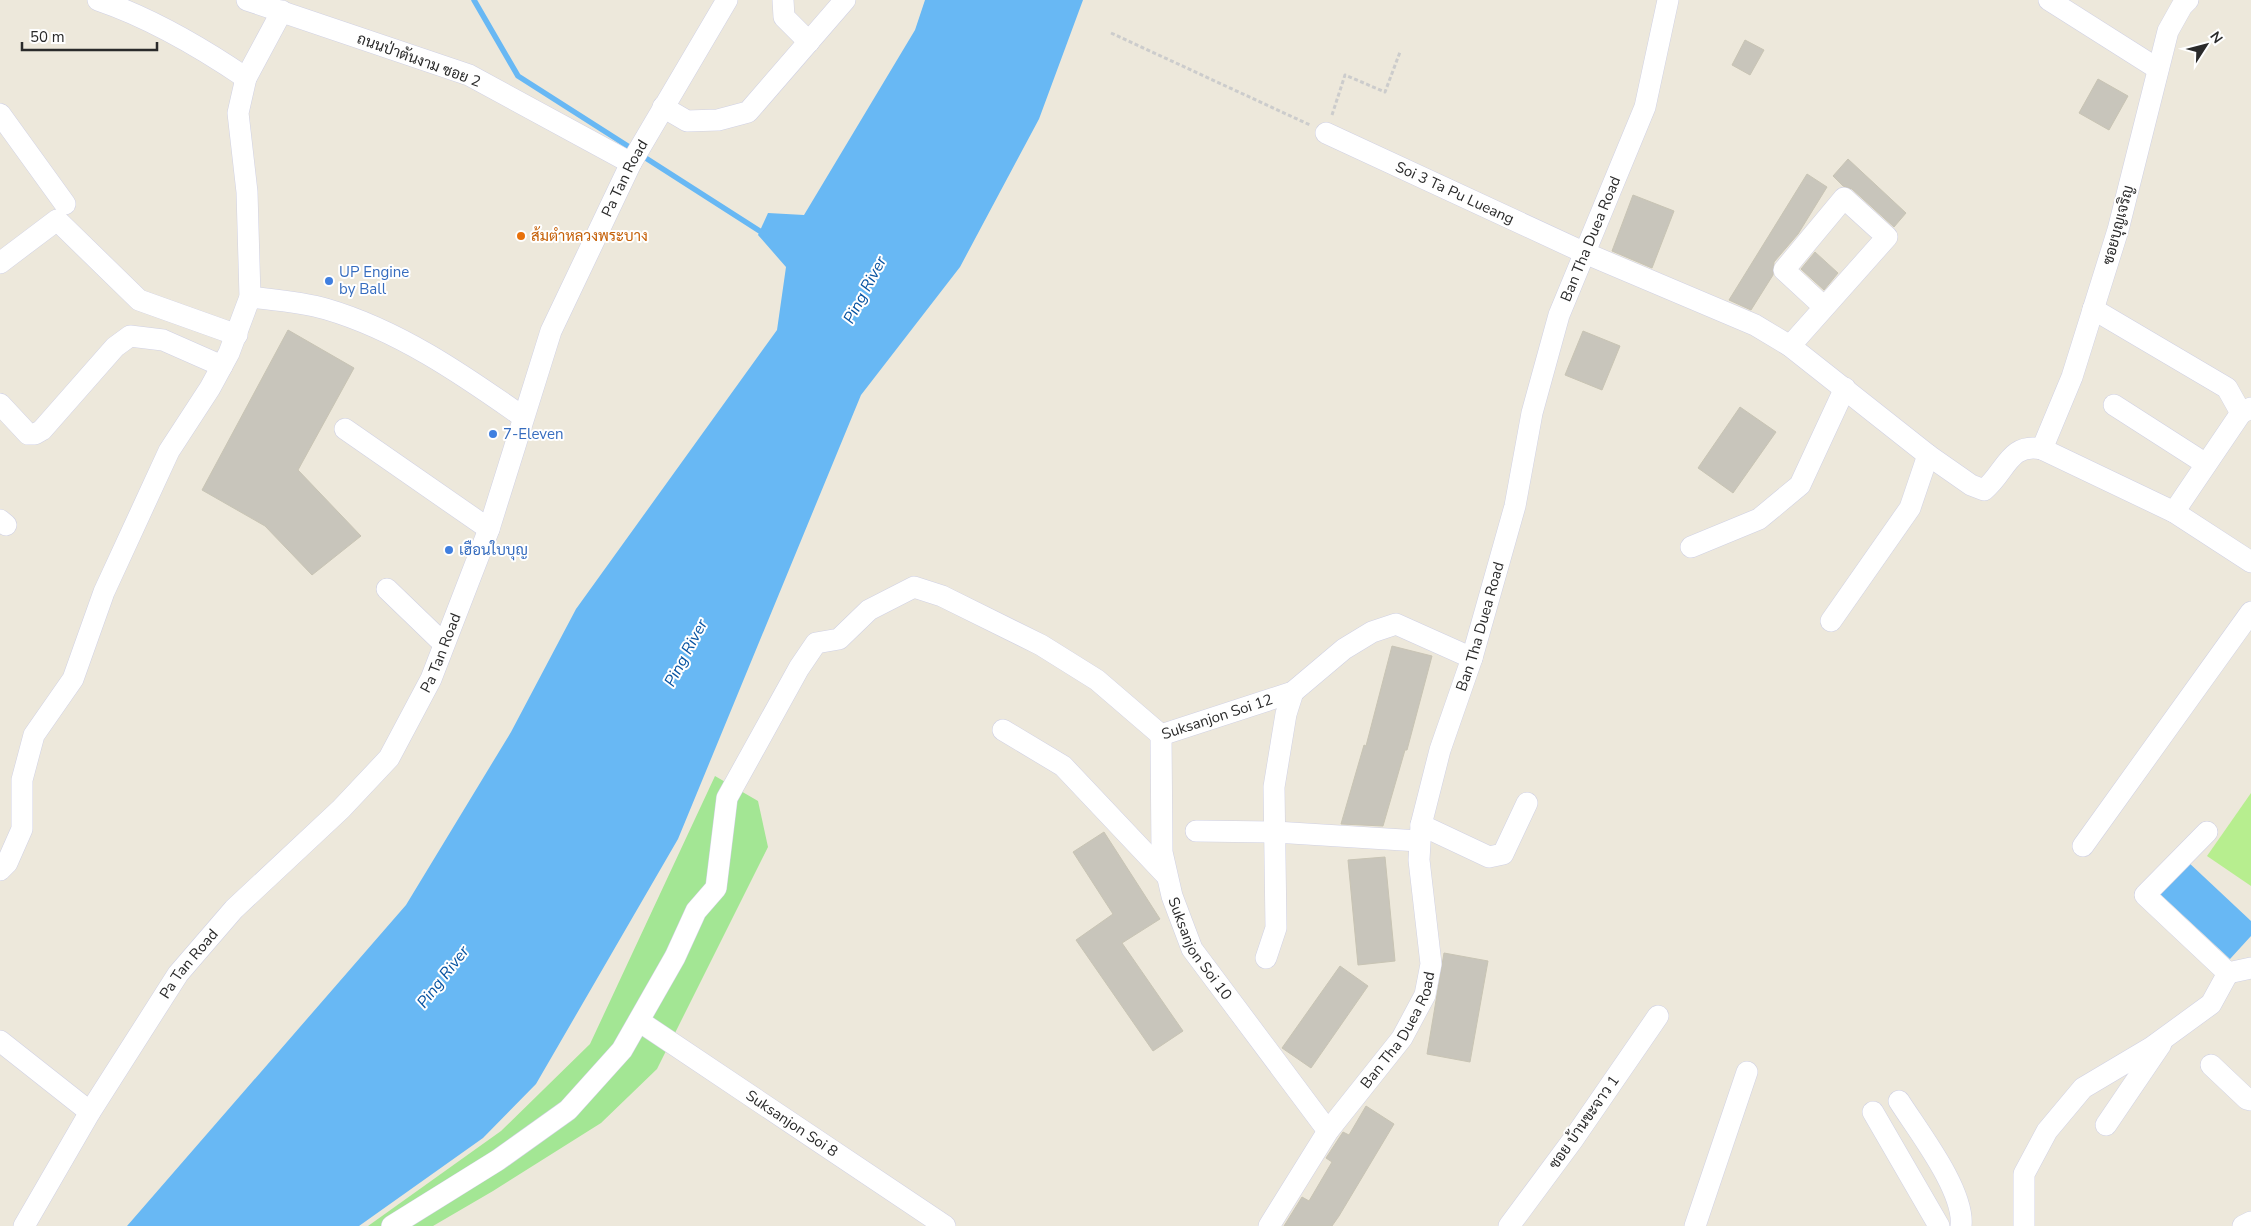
<svg xmlns="http://www.w3.org/2000/svg" width="2251" height="1226" viewBox="0 0 2251 1226" font-family="'Nunito Sans',Sarabun,sans-serif">
	<style>
		.green { fill: #a3e694 }
		.pitch { fill: #b7ee8f }
		.water { fill: #68b8f4 }
		.lines { fill: none; stroke-linecap: round; stroke-linejoin: round }
		.stream { stroke: #68b8f4; stroke-width: 5.5 }
		.building { fill: #c8c5bb; stroke: #c8c4b4 }
		.minor-casing { stroke: #d0d1e4; stroke-width: 22 }
		.path { stroke: #ccc; stroke-width: 3; stroke-dasharray: 4 2.5; stroke-linecap: butt }
		.minor { stroke: #fff; stroke-width: 21 }
		.food-dot { fill: #e8710a; stroke: #fff; stroke-width: 2 }
		.shop-dot { fill: #3f7fe0; stroke: #fff; stroke-width: 2 }
		.labels { text-anchor: middle; dominant-baseline: central; stroke-width: 4; stroke-linejoin: round; paint-order: stroke }
		.street-label { font-size: 15px; fill: #2a2a2a; stroke: #fff }
		.food-label { font-size: 15px; fill: #c56008; stroke: #fff; text-anchor: start }
		.shop-label { font-size: 15px; fill: #366cbe; stroke: #fff; text-anchor: start }
		.water-label { font-size: 16px; font-style: italic; fill: #0753a1; stroke: #fff }
	</style>
	<rect width="100%" height="100%" fill="#ede8db"/>
	<path class="green" d="M715 776 758 801 768 847 657 1069 601 1123 493 1191 433 1226H368L501 1131 590 1044Z"/>
	<path class="pitch" d="M2251 793V886L2207 856Z"/>
	<path class="water" d="M925 0H1083L1039 119 960 267 861 395 678 839 536 1084 483 1138 359 1226H127L406 905 511 732 576 609 777 330 786 267 758 235 768 213 804 215 915 30Z
		M2187 861 2251 921V936L2230 959 2158 892Z"/>
	<g class="lines">
		<path class="stream" d="M474 0 518 76 634 150
			M641 155 766 235"/>
	</g>
	<path class="building" d="M1745 40 1764 50 1750 75 1732 65Z
		M2098 79 2128 96 2109 130 2079 113Z
		M1848 159 1906 213 1894 227 1852 189 1843 186 1833 176Z
		M1807 174 1827 187 1798 234 1774 262 1773 275 1751 310 1729 300Z
		M1633 195 1674 211 1652 268 1612 251Z
		M1815 252 1838 273 1824 290 1801 269Z
		M288 330 354 368 298 470 361 536 312 575 265 526 202 490Z
		M1583 331 1620 346 1602 390 1565 375Z
		M1740 407 1776 432 1733 493 1698 468Z
		M1392 646 1432 656 1407 750H1405L1383 826 1341 824 1364 745 1366 746Z
		M1104 832 1160 919 1122 943 1183 1031 1153 1051 1076 940 1113 914 1073 852Z
		M1385 857 1395 961 1358 965 1348 860Z
		M1444 953 1488 961 1470 1062 1427 1054Z
		M1340 966 1368 986 1311 1068 1282 1048Z
		M1366 1106 1394 1124 1339 1216 1332 1226H1284L1302 1197 1309 1201 1332 1162 1326 1158 1343 1132 1349 1135Z"/>
	<g class="lines">
		<g class="minor-casing">
			<g id="minor">
				<path d="M98 0C151 18 199 46 246 78"/>
				<path d="M247 0 469 75 631 163"/>
				<path d="M783 0 784 17 809 42"/>
				<path d="M2049 0 2158 69"/>
				<path d="M663 107 687 121 718 120 748 112 845 0"/>
				<path d="M0 114 65 204"/>
				<path id="s1" d="M1326 133 1585 253 1755 325 1790 346 1928 455 1971 485 1984 490C2006 472 2009 442 2042 449L2174 512 2251 562"/>
				<path d="M0 263 57 220 139 300 237 335"/>
				<path d="M250 297C275 300 302 302 326 309 398 330 462 374 523 417"/>
				<path d="M2093 309 2227 388 2241 413"/>
				<path d="M1790 346 1887 237 1844 198 1784 270 1823 306"/>
				<path d="M0 404 28 434H35L42 430 115 347 130 336 163 340 222 366"/>
				<path d="M2114 405 2206 464"/>
				<path d="M345 429 489 529"/>
				<path d="M2042 449 2072 377 2118 230 2168 31 2182 6 2188 0"/>
				<path d="M2174 512 2241 413 2251 408"/>
				<path d="M0 520 6 525"/>
				<path d="M1691 547 1759 519 1800 485 1845 388"/>
				<path d="M387 589 444 644"/>
				<path d="M1831 621 1910 508 1928 455"/>
				<path d="M1003 730 1063 766 1166 875"/>
				<path id="s2" d="M1161 735 1162 852 1172 896 1192 949 1328 1131"/>
				<path d="M1421 825 1489 857 1503 854 1527 803"/>
				<path d="M1196 831 1275 832 1419 841"/>
				<path d="M2207 832 2145 895 2228 973 2251 968"/>
				<path d="M2083 846 2251 612"/>
				<path d="M0 870 7 863 22 829V780L34 735 73 679 104 592 169 451 210 388 229 353 250 297 247 192 238 113 246 78 282 11"/>
				<path d="M1266 958 1276 928 1274 787 1286 714 1293 692"/>
				<path id="s3" d="M639 1021 945 1226"/>
				<path d="M0 1041 90 1112"/>
				<path d="M2211 1065 2247 1099 2251 1100"/>
				<path d="M1899 1101C1918 1131 1965 1191 1961 1226"/>
				<path d="M1873 1112 1939 1226"/>
				<path d="M2106 1125 2161 1044"/>
				<path id="s4" d="M24 1226 90 1112 178 974 234 909 341 809 389 758 431 679 489 529 551 331 631 163 727 0"/>
				<path id="s5" d="M392 1226 498 1160 568 1110 622 1050 675 957 696 911 716 888 727 798 799 668 816 643 839 639 869 610 914 587 942 596 1041 645 1097 680 1161 735 1293 692 1344 649 1372 632 1396 624 1472 658"/>
				<path id="s6" d="M1269 1226 1328 1131 1402 1038 1425 995 1431 964 1419 860 1421 825 1440 750 1472 658 1515 506 1532 413 1559 315 1645 107 1668 0"/>
				<path d="M1509 1226 1572 1141 1658 1016"/>
				<path d="M1695 1226 1747 1072"/>
				<path d="M2024 1226V1174L2047 1131 2083 1088 2152 1047 2211 1004 2228 973"/>
				<path d="M2243 1226 2251 1222"/>
			</g>
		</g>
		<path class="path" d="M1111 33 1310 125
			M1332 115 1345 75 1385 92 1400 52"/>
		<use href="#minor" class="minor"/>
	</g>
	<circle class="food-dot" cx="521" cy="236" r="5"/>
	<g class="shop-dot">
		<circle cx="329" cy="281" r="5"/>
		<circle cx="493" cy="434" r="5"/>
		<circle cx="449" cy="550" r="5"/>
	</g>
	<g class="labels">
		<g class="street-label">
			<text transform="translate(419 60) rotate(20)">ถนนป่าตันงาม ซอย 2</text>
			<text stroke="none"><textPath href="#s4" startOffset="1225">Pa Tan Road</textPath></text>
			<text stroke="none"><textPath href="#s1" startOffset="142">Soi 3 Ta Pu Lueang</textPath></text>
			<text transform="translate(2118 225) rotate(-75)">ซอยบุญเจริญ</text>
			<text stroke="none"><textPath href="#s6" startOffset="1062">Ban Tha Duea Road</textPath></text>
			<text stroke="none"><textPath href="#s6" startOffset="658">Ban Tha Duea Road</textPath></text>
			<text stroke="none"><textPath href="#s4" startOffset="715">Pa Tan Road</textPath></text>
			<text stroke="none"><textPath href="#s5" startOffset="1214">Suksanjon Soi 12</textPath></text>
			<text stroke="none"><textPath href="#s2" startOffset="222">Suksanjon Soi 10</textPath></text>
			<text stroke="none"><textPath href="#s4" startOffset="310">Pa Tan Road</textPath></text>
			<text stroke="none"><textPath href="#s6" startOffset="236">Ban Tha Duea Road</textPath></text>
			<text transform="translate(1584 1122) rotate(-55)">ซอย บ้านขะจาว 1</text>
			<text stroke="none"><textPath href="#s3" startOffset="184">Suksanjon Soi 8</textPath></text>
		</g>
		<g class="food-label">
			<text x="531" y="236">ส้มตำหลวงพระบาง</text>
		</g>
		<g class="shop-label">
			<text x="339" y="272">UP Engine<tspan x="339" dy="17">by Ball</tspan></text>
			<text x="503" y="434">7-Eleven</text>
			<text x="459" y="550">เฮือนใบบุญ</text>
		</g>
		<g class="water-label">
			<text transform="translate(865 290) rotate(-62)">Ping River</text>
			<text transform="translate(686 653) rotate(-62)">Ping River</text>
			<text transform="translate(443 977) rotate(-52)">Ping River</text>
		</g>
	</g>
	<g transform="translate(2206 45) rotate(54)" stroke="#ffffff" stroke-width="4" paint-order="stroke">
	<path d="M0-4L9 19L0 12L-9 19Z" fill="#2a2a2a"/>
	<text y="-8" font-size="14" font-weight="bold" text-anchor="middle" fill="#2a2a2a">N</text>
	</g>
	<path d="M22 42v8h135v-8" fill="none" stroke="#2a2a2a" stroke-width="2.5"/>
	<text x="30" y="42" font-size="15" fill="#2a2a2a" stroke="#ffffff" stroke-width="4" paint-order="stroke">50 m</text>
</svg>
